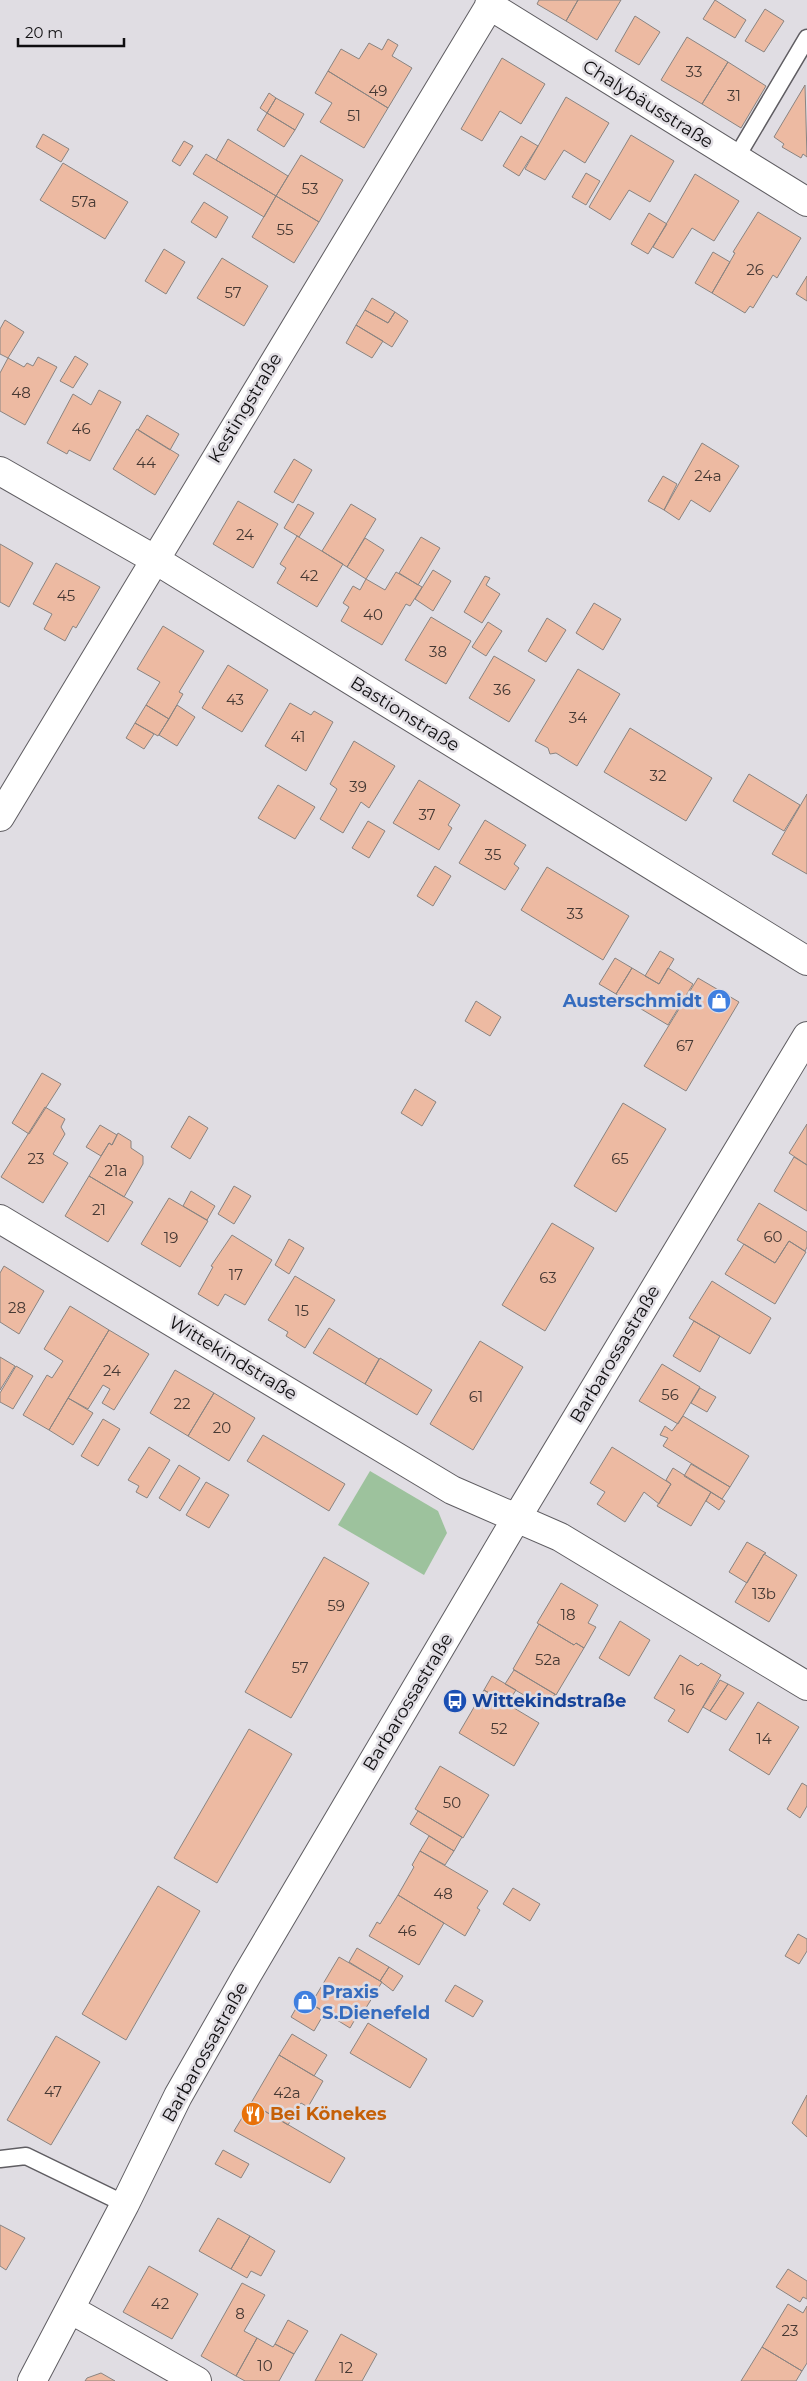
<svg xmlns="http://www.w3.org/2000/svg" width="807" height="2381" viewBox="0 0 807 2381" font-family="Montserrat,sans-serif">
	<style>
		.green { fill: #9dc29d }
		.building { fill: #edbaa2; stroke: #8a8481 }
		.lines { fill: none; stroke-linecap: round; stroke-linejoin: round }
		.lane-casing { stroke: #5f5d62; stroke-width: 19 }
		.street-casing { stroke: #5f5d62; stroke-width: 30 }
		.lane { stroke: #fff; stroke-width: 16 }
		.street { stroke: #fff; stroke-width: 28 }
		.labels { text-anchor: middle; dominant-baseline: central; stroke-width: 5; stroke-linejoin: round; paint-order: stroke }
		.number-label { font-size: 15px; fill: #463934 }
		.street-label { font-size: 18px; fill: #0f0e10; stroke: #e0dde3 }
		.shop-label { font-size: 18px; font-weight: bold; fill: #366cbe; stroke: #e0dde3; text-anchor: end }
		.transit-label { font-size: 18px; font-weight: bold; fill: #164399; stroke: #e0dde3; text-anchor: start }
		.food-label { font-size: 18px; font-weight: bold; fill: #c56008; stroke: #e0dde3; text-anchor: start }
	</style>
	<rect width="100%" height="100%" fill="#e0dde3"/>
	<path class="green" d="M370 1471 438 1511 447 1533 424 1575 338 1525Z"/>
	<path class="building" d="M539 0H578L566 21 537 4Z
		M578 0H621L597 40 566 21Z
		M715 0 746 20 735 38 703 19Z
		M765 9 784 21 764 52 745 41Z
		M635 16 660 32 639 65 615 51Z
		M687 37 728 62 702 104 661 80Z
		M388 39 398 45 392 56 412 68 388 108 328 71 341 49 359 59 369 43 382 50Z
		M502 58 545 84 521 124 500 111 482 141 461 129Z
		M728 62 766 86 741 128 702 104Z
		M328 71 388 108 364 148 320 122 332 103 315 93Z
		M805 85 807 157 803 154 801 158 782 147 784 144 774 137Z
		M269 93 276 98 267 113 260 108Z
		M566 97 609 123 585 163 564 150 545 180 525 169Z
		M276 98 304 114 295 130 267 113Z
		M267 113 295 130 284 147 257 130Z
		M43 134 69 149 61 162 36 147Z
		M631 135 674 161 650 202 629 190 610 220 589 207Z
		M521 136 538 146 519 176 503 166Z
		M228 139 288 176 276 196 216 160Z
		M184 141 193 146 180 166 172 161Z
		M206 154 276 196 264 217 193 174Z
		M301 155 343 180 319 222 276 196Z
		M63 163 128 202 105 239 40 200Z
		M586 173 600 181 586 205 572 197Z
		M695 174 739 201 714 241 692 228 673 258 653 247Z
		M276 196 319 222 294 263 252 237Z
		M204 202 228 217 216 238 191 222Z
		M758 212 801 238 777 278 773 275 753 308 750 306 745 313 712 293 735 253 733 252Z
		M649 213 667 224 648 254 631 244Z
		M164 249 185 262 166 294 145 281Z
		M713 252 730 262 712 293 695 283Z
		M222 258 268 286 244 326 197 298Z
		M807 276V301L796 294Z
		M372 298 395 312 388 323 365 310Z
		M365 310 388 323 395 312 408 321 392 347 356 325Z
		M5 320 24 332 8 358 0 354V329Z
		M356 325 383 341 372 358 346 343Z
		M75 356 88 364 73 388 60 381Z
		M38 357 57 367 25 425 0 411V373L8 358 24 367 27 363 33 366Z
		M99 390 121 402 90 461 69 450 67 454 47 443 73 394 91 405Z
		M147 415 179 434 170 450 138 430Z
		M137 429 179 455 155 495 113 469Z
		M702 443 739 466 710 512 691 500 679 520 664 510Z
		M294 459 312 470 293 503 274 492Z
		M663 476 677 484 664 510 648 501Z
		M238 501 278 524 253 568 213 544Z
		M298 504 314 513 299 537 284 528Z
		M351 504 376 519 347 567 322 551Z
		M297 536 343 564 317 607 277 583 286 568 280 564Z
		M421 537 440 548 418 585 399 573Z
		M365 538 384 550 366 579 347 567Z
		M0 544 33 563 9 607 0 602Z
		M56 563 100 587 76 628 73 626 65 641 44 629 52 614 33 604Z
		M433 570 451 581 433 611 415 599Z
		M396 572 422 587 410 606 406 604 382 645 341 621 349 607 343 603 353 586 360 590 366 579 385 590Z
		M485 576 490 578 486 585 500 594 482 623 464 612Z
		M594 603 621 619 603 650 576 633Z
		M431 617 471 641 446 684 405 660Z
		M547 618 566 630 546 662 528 651Z
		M488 622 502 631 486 656 472 647Z
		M163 626 204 651 179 692 183 694 169 719 146 705 160 682 137 669Z
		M494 656 535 680 509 722 469 698Z
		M228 665 268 690 242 732 202 708Z
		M578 669 620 694 577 766 556 753 550 754 548 748 535 741Z
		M290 703 311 715 314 711 333 722 306 771 265 746Z
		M146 705 169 719 158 736 135 723Z
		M177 705 195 717 177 746 159 735Z
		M135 723 154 734 144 749 126 738Z
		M630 728 712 778 686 821 604 772Z
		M354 741 395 766 369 808 361 802 343 833 320 819 337 789 330 784Z
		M749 774 800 805 784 831 733 801Z
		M419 780 460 805 448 825 452 828 439 850 393 823Z
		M278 785 315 807 295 839 258 818Z
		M807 794V874L772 854Z
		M485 820 526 845 514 864 519 868 505 890 459 863Z
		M368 821 385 831 369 858 352 848Z
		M435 866 451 876 433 906 417 896Z
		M547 867 629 916 603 960 521 910Z
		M660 951 674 959 659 984 645 976Z
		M615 958 632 968 616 994 599 984Z
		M632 968 659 984 668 968 693 984 668 1025 616 994Z
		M698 978 739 1002 686 1091 644 1066Z
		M476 1001 501 1017 490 1036 465 1021Z
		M42 1073 61 1084 29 1134 12 1123Z
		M415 1089 436 1102 422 1126 401 1113Z
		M623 1103 666 1129 616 1212 574 1186Z
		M45 1107 65 1119 61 1127 65 1134 53 1154 68 1163 43 1203 1 1177Z
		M189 1116 208 1128 190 1159 171 1147Z
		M807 1124V1165L789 1153Z
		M100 1125 117 1135 112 1145 109 1143 101 1156 86 1147Z
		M118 1133 131 1141V1148L143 1156V1164L124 1197 89 1176 109 1143 112 1145Z
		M794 1157 807 1165V1211L774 1191Z
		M89 1176 133 1202 108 1242 65 1216Z
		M234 1186 251 1196 234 1224 218 1214Z
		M191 1191 215 1206 207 1220 183 1206Z
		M169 1198 208 1221 180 1267 141 1244Z
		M759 1203 807 1232V1247L805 1251 789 1241 775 1263 737 1240Z
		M552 1223 594 1248 545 1331 502 1305Z
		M232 1235 272 1260 245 1305 225 1294 218 1306 198 1294 213 1267 211 1266Z
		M289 1239 304 1248 289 1274 275 1265Z
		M789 1241 806 1252 775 1304 725 1274 744 1244 775 1263Z
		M4 1266 44 1291 19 1334 0 1322V1273Z
		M295 1276 335 1300 305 1348 286 1336 288 1332 268 1320Z
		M712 1281 771 1318 750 1354 689 1318Z
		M70 1306 109 1330 49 1430 23 1415 47 1375 52 1378 63 1361 44 1349Z
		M694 1321 720 1336 700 1372 673 1356Z
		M329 1328 379 1359 365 1384 313 1353Z
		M109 1330 149 1354 114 1410 102 1403 110 1389 103 1385 88 1409 68 1398Z
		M480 1341 523 1367 473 1450 430 1424Z
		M0 1357 15 1366 0 1390Z
		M380 1358 432 1390 417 1415 365 1384Z
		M662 1364 700 1387 678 1424 639 1401Z
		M16 1366 33 1376 13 1409 0 1402V1393Z
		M175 1370 214 1393 188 1436 150 1413Z
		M700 1388 716 1397 707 1412 691 1403Z
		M214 1393 255 1418 229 1461 188 1436Z
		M68 1398 93 1413 73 1445 49 1430Z
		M683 1416 749 1456 730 1487 663 1446 668 1438 660 1435 665 1426 672 1431Z
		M103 1419 120 1429 98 1466 81 1456Z
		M263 1435 345 1484 329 1511 247 1461Z
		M149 1447 170 1460 147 1498 136 1492 139 1486 128 1480Z
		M612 1447 671 1484 659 1504 644 1492 625 1522 597 1504 605 1492 590 1483Z
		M691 1464 730 1487 722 1499 684 1476Z
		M179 1465 200 1478 180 1511 159 1498Z
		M673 1468 711 1492 691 1526 657 1506 671 1484 666 1480Z
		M206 1482 229 1495 209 1528 186 1515Z
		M711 1492 725 1501 719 1510 706 1501Z
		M747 1542 766 1553 764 1554 747 1583 729 1572Z
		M764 1554 797 1575 769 1622 735 1602Z
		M324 1557 369 1583 291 1718 245 1692Z
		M561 1583 598 1605 588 1623 596 1627 584 1648 576 1643 574 1645 537 1623Z
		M620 1621 650 1640 629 1676 599 1658Z
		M539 1624 574 1645 576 1643 584 1648 556 1695 513 1669Z
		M680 1655 698 1666 701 1663 721 1675 688 1733 668 1721 675 1710 654 1698Z
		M514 1670 555 1694 546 1708 505 1684Z
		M492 1676 516 1690 507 1704 484 1690Z
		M720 1680 728 1684 710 1711 703 1707Z
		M728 1684 744 1693 726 1720 710 1711Z
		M484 1690 539 1723 514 1766 459 1733Z
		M758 1702 799 1727 769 1775 729 1750Z
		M249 1729 292 1754 217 1883 174 1858Z
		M440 1766 489 1795 463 1838 415 1809Z
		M802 1783 807 1786V1806L800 1818 787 1809Z
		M418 1811 462 1837 454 1851 410 1824Z
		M429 1836 454 1851 445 1865 420 1851Z
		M420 1851 488 1891 477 1908 480 1910 465 1936 398 1895 414 1867 412 1865Z
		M158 1886 200 1911 126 2040 82 2014Z
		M513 1888 540 1904 530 1921 503 1904Z
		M398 1895 444 1923 419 1965 369 1936 377 1922 380 1924Z
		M798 1934 807 1939V1951L799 1964 785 1956Z
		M357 1948 389 1967 380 1981 349 1962Z
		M339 1957 382 1982 364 2011 361 2009 350 2028 311 2004Z
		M389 1967 403 1976 393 1991 380 1981Z
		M455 1985 483 2001 473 2017 445 2001Z
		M302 1998 325 2012 314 2031 291 2017Z
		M368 2023 427 2059 410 2088 350 2053Z
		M292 2034 327 2055 314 2076 279 2055Z
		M56 2036 100 2062 51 2145 7 2120Z
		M279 2055 323 2081 308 2107 301 2103 288 2125 251 2103Z
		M807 2095V2137L792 2123Z
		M251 2103 345 2158 330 2183 234 2131Z
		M223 2150 249 2164 241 2178 215 2164Z
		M218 2218 250 2236 231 2269 199 2251Z
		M0 2225 25 2238 6 2270 0 2266Z
		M250 2236 275 2251 261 2276 251 2271 247 2278 231 2269Z
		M149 2266 198 2294 172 2339 123 2312Z
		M788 2269 807 2281V2299L803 2297 800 2302 776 2287Z
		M242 2283 265 2295 244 2331 257 2338 236 2376 201 2356Z
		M788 2304 803 2313 807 2306V2363L802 2371 762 2347Z
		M288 2320 308 2331 294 2354 275 2344Z
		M341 2334 377 2354 362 2381H315Z
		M257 2338 273 2347 275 2344 294 2354 279 2381H245L236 2376Z
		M762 2347 802 2371 796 2381H741Z
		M101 2373 115 2381H85L87 2378Z"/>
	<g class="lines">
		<g class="lane-casing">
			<path id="lane" d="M736 158 807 38
				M0 2159 26 2156 125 2204"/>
		</g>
		<g class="street-casing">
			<path id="street" d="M489 5 807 202
				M0 471 154 559 807 961
				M0 817 493 0
				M0 1219 452 1490 560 1537 807 1686
				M70 2309 197 2381
				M32 2381 125 2204 178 2096 247 1975 516 1519 807 1036"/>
		</g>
		<use href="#lane" class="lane"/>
		<use href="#street" class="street"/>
	</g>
	<defs>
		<g id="shop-disc" transform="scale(1.25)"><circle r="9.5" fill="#3f7fe0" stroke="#e0dde3"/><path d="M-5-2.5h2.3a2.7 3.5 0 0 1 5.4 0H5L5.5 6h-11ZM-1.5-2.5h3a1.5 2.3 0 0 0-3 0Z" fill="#fff"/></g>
		<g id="bus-disc" transform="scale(1.25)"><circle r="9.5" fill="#1a4fb4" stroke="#e0dde3"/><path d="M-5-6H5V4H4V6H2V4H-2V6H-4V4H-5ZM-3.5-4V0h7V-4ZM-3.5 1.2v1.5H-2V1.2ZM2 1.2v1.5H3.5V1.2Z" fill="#fff"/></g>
		<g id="restaurant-disc" transform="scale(1.25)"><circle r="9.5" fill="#e8710a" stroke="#e0dde3"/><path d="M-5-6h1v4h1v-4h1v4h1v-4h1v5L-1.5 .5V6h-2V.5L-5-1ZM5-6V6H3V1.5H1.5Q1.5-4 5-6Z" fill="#fff"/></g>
	</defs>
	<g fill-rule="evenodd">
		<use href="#shop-disc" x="719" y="1001"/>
		<use href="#bus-disc" x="455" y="1701"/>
		<use href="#shop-disc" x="305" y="2002"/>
		<use href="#restaurant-disc" x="253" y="2114"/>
	</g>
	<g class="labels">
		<g class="number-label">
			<text x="694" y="71">33</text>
			<text x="378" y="90">49</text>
			<text x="734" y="95">31</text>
			<text x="354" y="115">51</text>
			<text x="310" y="188">53</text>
			<text x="84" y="201">57a</text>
			<text x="285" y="229">55</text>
			<text x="755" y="269">26</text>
			<text x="233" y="292">57</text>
			<text x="21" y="392">48</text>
			<text x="81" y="428">46</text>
			<text x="146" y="462">44</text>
			<text x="708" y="475">24a</text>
			<text x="245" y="534">24</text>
			<text x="309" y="575">42</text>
			<text x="66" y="595">45</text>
			<text x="373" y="614">40</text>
			<text x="438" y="651">38</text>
			<text x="502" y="689">36</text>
			<text x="235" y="699">43</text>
			<text x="578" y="717">34</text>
			<text x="298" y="736">41</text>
			<text x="658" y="775">32</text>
			<text x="358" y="786">39</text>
			<text x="427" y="814">37</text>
			<text x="493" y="854">35</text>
			<text x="575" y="913">33</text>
			<text x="685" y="1045">67</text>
			<text x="36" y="1158">23</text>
			<text x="620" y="1158">65</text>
			<text x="116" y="1170">21a</text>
			<text x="99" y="1209">21</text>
			<text x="773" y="1236">60</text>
			<text x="171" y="1237">19</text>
			<text x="236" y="1274">17</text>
			<text x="548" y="1277">63</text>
			<text x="17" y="1307">28</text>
			<text x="302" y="1310">15</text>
			<text x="112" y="1370">24</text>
			<text x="670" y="1394">56</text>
			<text x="476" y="1396">61</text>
			<text x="182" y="1403">22</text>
			<text x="222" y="1427">20</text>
			<text x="764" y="1593">13b</text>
			<text x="336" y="1605">59</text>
			<text x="568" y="1614">18</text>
			<text x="548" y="1659">52a</text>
			<text x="300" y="1667">57</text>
			<text x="687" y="1689">16</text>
			<text x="499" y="1728">52</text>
			<text x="764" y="1738">14</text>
			<text x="452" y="1802">50</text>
			<text x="443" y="1893">48</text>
			<text x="407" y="1930">46</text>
			<text x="53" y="2091">47</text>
			<text x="287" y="2092">42a</text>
			<text x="160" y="2303">42</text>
			<text x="240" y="2313">8</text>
			<text x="790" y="2330">23</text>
			<text x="265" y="2365">10</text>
			<text x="346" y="2367">12</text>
		</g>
		<g class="street-label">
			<text transform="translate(648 104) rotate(32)">Chalybäusstraße</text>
			<text transform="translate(245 408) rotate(-59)">Kestingstraße</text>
			<text transform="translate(405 714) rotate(32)">Bastionstraße</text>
			<text transform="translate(615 1354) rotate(-59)">Barbarossastraße</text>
			<text transform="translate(233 1358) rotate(31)">Wittekindstraße</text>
			<text transform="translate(408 1702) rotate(-59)">Barbarossastraße</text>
			<text transform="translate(205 2052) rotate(-61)">Barbarossastraße</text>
		</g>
		<g class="shop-label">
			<text x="702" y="1001">Austerschmidt</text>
			<text x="322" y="1992" text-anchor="start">Praxis<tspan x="322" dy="21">S.Dienefeld</tspan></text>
		</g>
		<g class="transit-label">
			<text x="472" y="1701">Wittekindstraße</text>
		</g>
		<g class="food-label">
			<text x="270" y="2114">Bei Könekes</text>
		</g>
	</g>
	<path d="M18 38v8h106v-8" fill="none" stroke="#0f0e10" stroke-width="2.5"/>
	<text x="25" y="38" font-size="15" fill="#0f0e10" stroke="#e0dde3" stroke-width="4" paint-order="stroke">20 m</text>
</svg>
